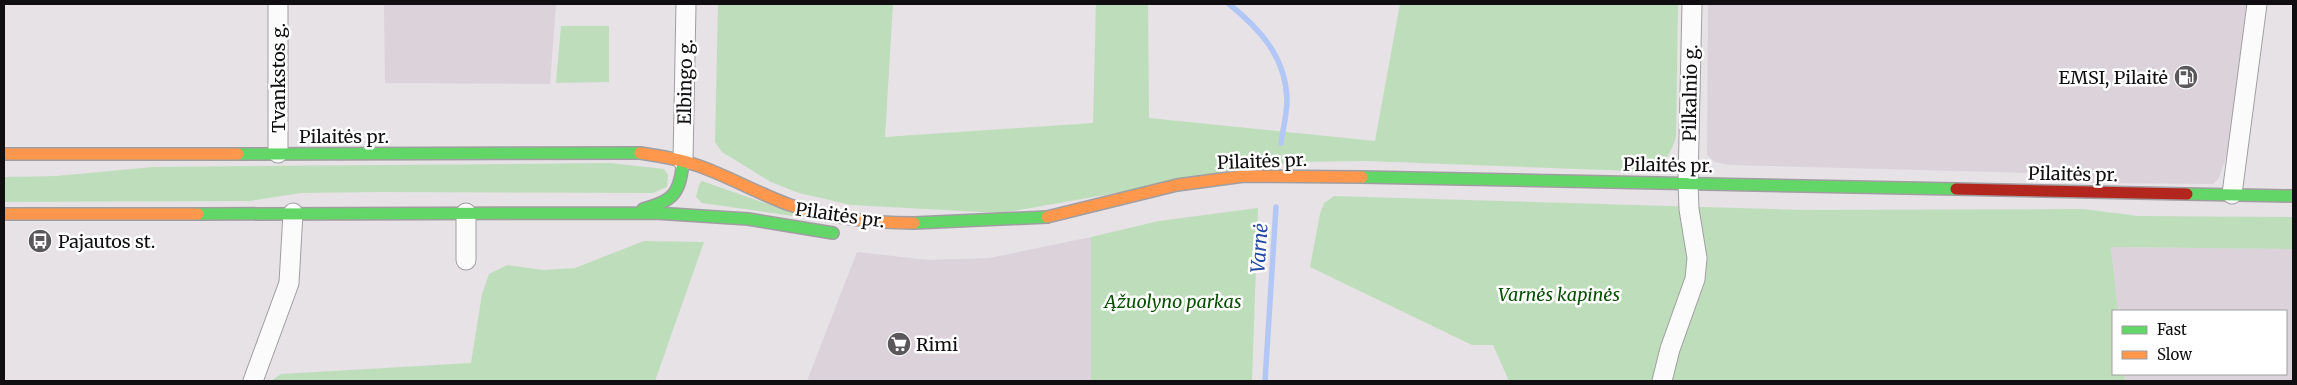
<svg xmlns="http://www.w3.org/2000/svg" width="2297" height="385" viewBox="0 0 2297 385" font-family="Merriweather,serif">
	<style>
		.built { fill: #dbd2da }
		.green { fill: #beddbb }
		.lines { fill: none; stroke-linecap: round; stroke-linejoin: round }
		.stream { stroke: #b2c7f6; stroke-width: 5.5 }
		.street-casing { stroke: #a19ea1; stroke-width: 21 }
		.fast-casing { stroke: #a19ea1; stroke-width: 14 }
		.slow-casing { stroke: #a19ea1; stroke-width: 14 }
		.jam-casing { stroke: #a19ea1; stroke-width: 14 }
		.street { stroke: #fbfbfb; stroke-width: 19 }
		.fast { stroke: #63d668; stroke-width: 11 }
		.slow { stroke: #ff974d; stroke-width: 11 }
		.jam { stroke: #b3261e; stroke-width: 11 }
		.labels { text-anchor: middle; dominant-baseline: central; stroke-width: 5; stroke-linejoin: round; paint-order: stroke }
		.poi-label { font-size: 18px; fill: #100e10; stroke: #fff; text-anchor: start }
		.street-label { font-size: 18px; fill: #100e10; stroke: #fff }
		.park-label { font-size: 18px; font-style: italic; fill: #084f03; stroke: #fff }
		.water-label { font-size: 19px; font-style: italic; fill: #2347a3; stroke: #fff }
	</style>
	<rect width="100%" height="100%" fill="#e6e2e6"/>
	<path class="built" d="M384 4H556L550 84 385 83Z
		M1708 4H2248L2233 136 2219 178 2213 184 2089 183 2033 173 1730 165 1715 162 1707 155Z
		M1091 237V381H807L857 252 928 260 990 258Z
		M2111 247 2293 249V381H2125L2124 374H2286V311H2118Z"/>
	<path class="green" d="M718 4H893L885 137 1093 123 1096 4H1148L1149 118 1375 141 1400 4H1678L1676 137C1667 164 1661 166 1633 171L1367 161 1294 162 1001 213 851 205 799 193 771 182 722 152 715 142Z
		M561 26H609V82L556 83Z
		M610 163 664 169 668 175 667 187 653 193 378 192 301 193 250 201 4 202V177L57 176 153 167Z
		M702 181 807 218 702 203 696 197 699 185Z
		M1334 196 1803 210 2083 209 2138 216 2293 217V249L2111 247 2118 311H2113V374H2124L2125 381H1509L1493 345H1472L1310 267 1320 214 1324 203Z
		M1258 208 1252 381H1091V237L1159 221Z
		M644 241 704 242 655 381H271L281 374 471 363 482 294 489 274 507 265 544 270 575 268Z"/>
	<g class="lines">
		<path class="stream" d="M1229 4C1260 29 1286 57 1287 100 1287 114 1283 129 1281 143
			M1265 381 1276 207"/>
		<g class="street-casing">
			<path id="street" d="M278 4V153
				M683 161 686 4
				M2232 194 2257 4
				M466 213V260
				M253 381 289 283 293 213
				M1662 381 1670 349 1695 279 1697 258 1689 209 1688 182 1692 4"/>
		</g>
		<g class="fast-casing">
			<path id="fast" d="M238 154 640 153
				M1362 177 1956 189
				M2187 194 2293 196
				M643 209C674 201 680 193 683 161
				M198 214 655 213 748 219 833 233
				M914 223 1047 217"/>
		</g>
		<g class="slow-casing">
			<path id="slow" d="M640 153C660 156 680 159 699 166 730 177 759 194 790 205 829 218 873 223 914 223
				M4 154H238
				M4 214H198
				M1047 217 1177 185 1244 176 1362 177"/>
		</g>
		<g class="jam-casing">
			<path id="jam" d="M1956 189 2187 194"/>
		</g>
		<use href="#street" class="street"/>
		<use href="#fast" class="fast"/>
		<use href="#slow" class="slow"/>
		<use href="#jam" class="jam"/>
	</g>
	<defs>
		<g id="fuel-disc" transform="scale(1.25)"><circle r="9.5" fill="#5b585b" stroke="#fff"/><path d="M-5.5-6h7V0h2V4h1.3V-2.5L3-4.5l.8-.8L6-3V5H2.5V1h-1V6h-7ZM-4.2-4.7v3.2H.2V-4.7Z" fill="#fff"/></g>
		<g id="bus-disc" transform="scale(1.25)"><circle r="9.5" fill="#5b585b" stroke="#fff"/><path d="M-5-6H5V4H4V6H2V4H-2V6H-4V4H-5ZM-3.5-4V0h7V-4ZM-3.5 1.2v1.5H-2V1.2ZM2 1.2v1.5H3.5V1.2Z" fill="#fff"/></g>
		<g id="supermarket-disc" transform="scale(1.25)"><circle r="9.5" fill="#5b585b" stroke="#fff"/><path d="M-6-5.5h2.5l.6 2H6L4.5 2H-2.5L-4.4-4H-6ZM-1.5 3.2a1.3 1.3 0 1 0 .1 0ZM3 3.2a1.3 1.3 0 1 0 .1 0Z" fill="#fff"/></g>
	</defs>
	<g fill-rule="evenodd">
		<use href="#fuel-disc" x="2186" y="77"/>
		<use href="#bus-disc" x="40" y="241"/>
		<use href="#supermarket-disc" x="899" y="344"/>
	</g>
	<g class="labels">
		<g class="poi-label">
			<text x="2168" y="77" text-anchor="end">EMSI, Pilaitė</text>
			<text x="58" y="241">Pajautos st.</text>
			<text x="916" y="344">Rimi</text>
		</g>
		<g class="street-label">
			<text transform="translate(278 78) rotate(-90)">Tvankstos g.</text>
			<text transform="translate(685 82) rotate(-89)">Elbingo g.</text>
			<text transform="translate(1690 93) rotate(-89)">Pilkalnio g.</text>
			<text x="344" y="136">Pilaitės pr.</text>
			<text transform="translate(1262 161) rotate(-2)">Pilaitės pr.</text>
			<text transform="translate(1668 165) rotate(1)">Pilaitės pr.</text>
			<text transform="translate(2073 174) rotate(1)">Pilaitės pr.</text>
			<text transform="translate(840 215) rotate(8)">Pilaitės pr.</text>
		</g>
		<g class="park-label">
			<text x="1559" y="294">Varnės kapinės</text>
			<text x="1173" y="301">Ąžuolyno parkas</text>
		</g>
		<g class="water-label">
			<text transform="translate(1259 248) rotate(-86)">Varnė</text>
		</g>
	</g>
	<rect width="2297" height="385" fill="none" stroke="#100e10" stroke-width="10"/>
	<rect x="2112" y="310" width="175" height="65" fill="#ffffff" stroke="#9f9f9f"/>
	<rect x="2122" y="326" width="25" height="8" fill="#63d668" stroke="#9f9f9f"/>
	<text x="2157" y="335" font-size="15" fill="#100e10">Fast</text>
	<rect x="2122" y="351" width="25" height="8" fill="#ff974d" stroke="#9f9f9f"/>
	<text x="2157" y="360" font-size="15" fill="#100e10">Slow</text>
</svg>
